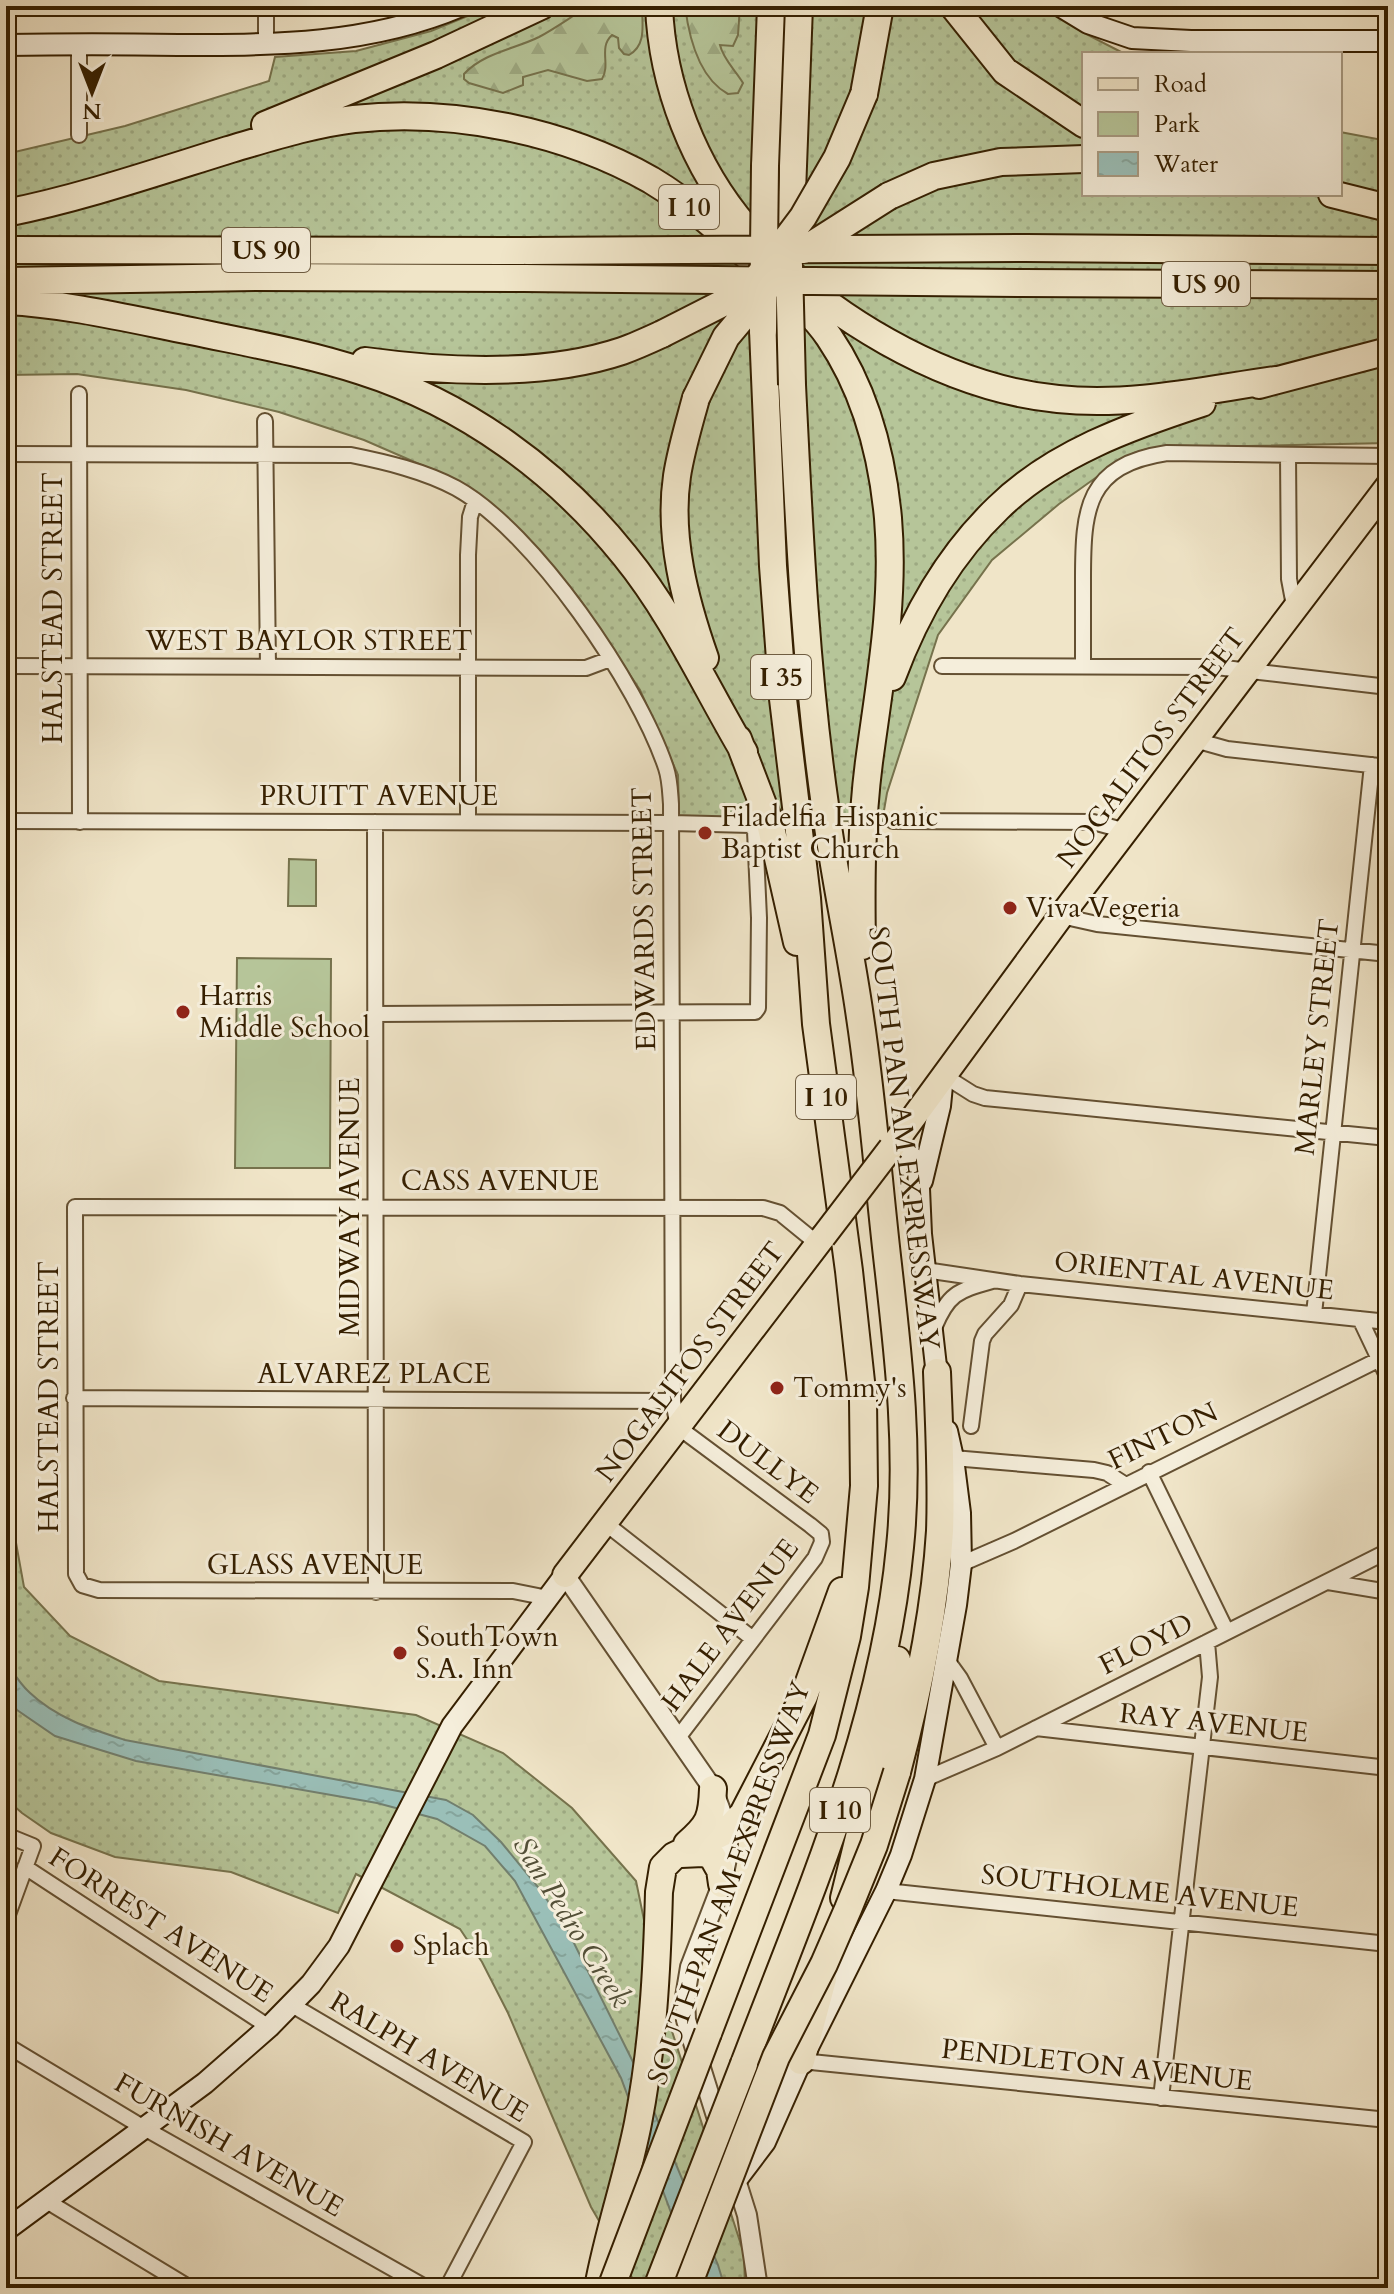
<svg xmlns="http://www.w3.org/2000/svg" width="1394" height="2294" viewBox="0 0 1394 2294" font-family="Cardo,serif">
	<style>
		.grass { fill: url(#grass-dots); stroke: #76724c; stroke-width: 2 }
		.forest { fill: url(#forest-firs); stroke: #76724c; stroke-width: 2 }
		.park { fill: #b6c599; stroke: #76724c; stroke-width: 2 }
		.water { fill: url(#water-ripples); stroke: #727f6e; stroke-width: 2 }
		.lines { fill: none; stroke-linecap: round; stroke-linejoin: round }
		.minor-casing { stroke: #645032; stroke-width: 18 }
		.tertiary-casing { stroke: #645032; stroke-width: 22 }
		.secondary-casing { stroke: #351f00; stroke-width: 24 }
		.primary-casing { stroke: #351f00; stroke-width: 28 }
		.motorway-casing { stroke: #351f00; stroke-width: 30 }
		.minor { stroke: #f5eedb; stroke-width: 14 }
		.tertiary { stroke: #f5eedb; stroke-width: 18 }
		.secondary { stroke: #f5eedb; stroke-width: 20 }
		.primary { stroke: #f0e5c8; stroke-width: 24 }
		.motorway { stroke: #f0e5c8; stroke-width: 26 }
		.primary-bridge-casing { stroke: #351f00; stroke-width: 28; stroke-linecap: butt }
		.motorway-bridge-casing { stroke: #351f00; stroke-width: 30; stroke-linecap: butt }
		.primary-bridge { stroke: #f0e5c8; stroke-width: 24 }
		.motorway-bridge { stroke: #f0e5c8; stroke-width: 26 }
		.poi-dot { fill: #8f2418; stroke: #f5eedb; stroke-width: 3 }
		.labels { text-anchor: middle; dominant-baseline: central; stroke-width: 6; stroke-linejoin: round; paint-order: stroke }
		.shield { fill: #f5eedb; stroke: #6f5d42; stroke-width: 2 }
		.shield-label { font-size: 26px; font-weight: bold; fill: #351f00 }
		.street-label { font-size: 28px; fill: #351f00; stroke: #f5eedb }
		.poi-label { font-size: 28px; fill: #351f00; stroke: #f5eedb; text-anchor: start }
		.water-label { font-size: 30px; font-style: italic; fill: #534f37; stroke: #f5eedb }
	</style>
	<defs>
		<pattern id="grass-dots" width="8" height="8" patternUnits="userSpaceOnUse" patternTransform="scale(2)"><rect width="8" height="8" fill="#b6c599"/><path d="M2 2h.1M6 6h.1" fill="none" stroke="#9da982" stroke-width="1.8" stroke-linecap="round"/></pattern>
		<pattern id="forest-firs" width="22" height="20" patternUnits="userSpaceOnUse" patternTransform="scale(2)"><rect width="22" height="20" fill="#b6c599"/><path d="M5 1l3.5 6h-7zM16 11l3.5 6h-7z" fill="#9da982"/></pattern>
		<pattern id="water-ripples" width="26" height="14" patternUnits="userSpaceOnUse" patternTransform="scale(2)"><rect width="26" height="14" fill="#9abfb8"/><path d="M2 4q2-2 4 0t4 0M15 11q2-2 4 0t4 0" fill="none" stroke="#85a49c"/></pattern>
	</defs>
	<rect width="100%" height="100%" fill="#f0e5c8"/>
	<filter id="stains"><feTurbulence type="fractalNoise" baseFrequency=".0025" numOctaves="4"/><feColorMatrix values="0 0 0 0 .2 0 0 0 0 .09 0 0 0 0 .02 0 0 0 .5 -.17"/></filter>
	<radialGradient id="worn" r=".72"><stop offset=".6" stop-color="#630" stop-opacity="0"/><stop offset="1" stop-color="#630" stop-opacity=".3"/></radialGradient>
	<path class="grass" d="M492 6H1048L1084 33 1125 54H1084V194H1340V132L1388 141V443L1151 448 1134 453 1108 469 1059 504 992 560 938 635 887 793 882 822 679 816 678 775 640 690 579 598 507 517 483 498 449 477 364 440 279 412 186 390 77 374 6 375V154L125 126 269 81 275 57 356 51 431 31Z
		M6 1308 11 1366 9 1504 24 1587 70 1636 159 1681 416 1715 503 1753 572 1808 636 1881 658 1988 744 2254 745 2288H638L591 2207 508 2013 482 1962 460 1929 356 1874 338 1913 231 1872 115 1857 51 1833 22 1813 6 1799Z"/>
	<path class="forest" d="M589 6H642C642 24 647 45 629 55L624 54 619 48 618 38 612 35C598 48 611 64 602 79L587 81 548 70 523 77V85L503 93 469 83 464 79V74C483 53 515 49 539 37 556 28 572 16 589 6Z
		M685 6H740L738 35 733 46 720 45C723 59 736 71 743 83L738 93 728 94C699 78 689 38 685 6Z"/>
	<path class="park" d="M289 859 316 860V906H288Z
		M237 958 331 959 330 1168H235Z"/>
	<path class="water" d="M6 1662C13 1672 20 1684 29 1692 56 1718 91 1729 125 1740L446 1800 473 1815 501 1842 538 1887 566 1927 635 2066 718 2265 725 2288H699L621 2078 515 1881 485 1846 437 1819 377 1803 136 1761 55 1736 17 1710 6 1698Z"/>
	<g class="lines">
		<g class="minor-casing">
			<path id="minor" d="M266 45V6
				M79 135V44
				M79 394 80 822
				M265 421 268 667
				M6 454 351 455C386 462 424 471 456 488 534 531 638 684 666 768 670 780 670 792 671 804L673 1401 678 1427 810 1525 821 1534 822 1542 815 1558 677 1739
				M1288 455 1289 579 1295 611
				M6 666 586 668 610 659
				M942 666 1216 667 1388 687
				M1083 666C1083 637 1083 608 1083 579 1083 509 1086 465 1167 453L1388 456
				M1195 740 1227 749 1388 767
				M6 821 672 823 751 825 755 831 759 918 758 1008 755 1012 376 1014
				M893 821 1093 822 1126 831
				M375 822 376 1592
				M468 822V555L470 517 475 501
				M1061 916 1097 924 1388 954
				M943 1075 973 1094 985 1098 1388 1138
				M925 1270 1020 1284 1388 1322
				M1314 1314 1372 765
				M1360 1319 1388 1378
				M934 1328C948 1294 957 1291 992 1281
				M74 1398 673 1401
				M971 1426 982 1341 985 1334 1011 1305 1020 1284
				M953 1458 1094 1470 1107 1473 1124 1484
				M1149 1472 1227 1632
				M605 1523 753 1639
				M961 1564 1014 1541 1388 1355
				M1328 1582 1388 1592
				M548 1598 513 1591 99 1590 82 1585 76 1574 75 1207 763 1208 780 1213 818 1244
				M947 1660 960 1678 997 1748
				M1036 1728 1388 1768
				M925 1779 997 1748 1388 1551
				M6 1835 33 1846 6 1920
				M25 1867 269 2027
				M886 1891 1388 1944
				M292 2005 524 2142 447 2288
				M6 2045 144 2128 427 2288
				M801 2061 1388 2120
				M1161 2098 1210 1677 1207 1642
				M45 2200 190 2288
				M6 2285 10 2288"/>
		</g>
		<g class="tertiary-casing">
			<path id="tertiary" d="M565 1575 713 1789 728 1830V1853L722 1884 690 1967 685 1997 686 2020 747 2215 758 2288"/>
		</g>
		<g class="secondary-casing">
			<path id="secondary" d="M1060 6 1088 23 1132 38 1191 41H1388
				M6 45C63 44 121 44 178 45 276 45 369 45 461 6
				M895 1143 910 1155 918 1166 921 1234 938 1384
				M922 1181 940 1106 943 1075
				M737 2179 765 2142 801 2061 886 1891 901 1855 925 1779 956 1605 961 1564 960 1513 953 1458 947 1431
				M6 2230 205 2083 269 2027 311 1984 339 1946 452 1726 565 1575"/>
		</g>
		<g class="primary-casing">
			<path id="primary" d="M891 1148 1061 916 1388 486
				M565 1575 823 1237"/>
		</g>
		<g class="motorway-casing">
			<path id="motorway" d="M659 6C662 85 694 168 746 228 820 314 944 388 1058 399 1130 407 1204 390 1275 380
				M953 6 1005 71 1084 124
				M864 94 880 6
				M265 125 436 55 541 6
				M765 166 771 6
				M1332 194 1388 208
				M889 196 934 176 1001 162 1084 159
				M6 213C81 198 154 173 228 150 269 138 312 124 354 119 452 108 565 131 651 180 691 204 725 235 758 266 783 289 810 309 829 337 865 390 882 454 888 518 895 601 880 680 869 762 861 823 861 885 862 946
				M791 219 799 6
				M1026 248 1388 251
				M6 250 526 251
				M6 281 255 277 524 278
				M1023 283 1388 285
				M6 301C68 304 130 319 191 331 248 343 306 353 361 371 465 404 557 471 625 556 673 615 705 686 744 752
				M365 361C445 372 544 377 622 351 636 346 649 340 662 334
				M1259 385 1388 351
				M696 398C689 424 681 450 677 476 668 537 685 601 705 658
				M892 677C915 615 950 554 998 508 1053 454 1131 426 1202 403
				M738 739 770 823 797 942
				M897 1772C918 1693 935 1613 940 1531 942 1478 939 1425 937 1372
				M687 1844C709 1825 712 1818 713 1789
				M681 1854 703 1853 712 1856 720 1870 722 1884
				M844 1898 890 1712 897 1660
				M708 2033 822 1735 847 1636 855 1587 864 1486 863 1400 849 1271 816 1024 807 898 783 699 773 566 763 330
				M801 2061 823 1979
				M744 2064C808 1896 883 1728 900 1547 910 1449 898 1353 887 1256 878 1176 872 1096 860 1017 850 946 834 876 825 805 805 666 799 525 792 385
				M598 2288C608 2232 627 2179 638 2123 653 2046 657 1970 659 1892L663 1867 674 1856 728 1830 743 1814 804 1696 842 1591"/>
		</g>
		<use href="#minor" class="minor"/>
		<use href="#tertiary" class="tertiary"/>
		<use href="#secondary" class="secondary"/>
		<use href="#primary" class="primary"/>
		<use href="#motorway" class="motorway"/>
		<g class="primary-bridge-casing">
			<path id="primary-bridge" d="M823 1237 891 1148"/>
		</g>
		<g class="motorway-bridge-casing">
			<path id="motorway-bridge" d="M804 250 889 196
				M526 251 1026 248
				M789 265 792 385
				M524 278 1023 283
				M763 330 765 166
				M662 334 721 304 758 277 803 217 837 158 864 94
				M696 398 726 337 776 277
				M611 2288 708 2033
				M657 2288 744 2064
				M687 2288 776 2057 824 1964 848 1909 874 1845 897 1772"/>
		</g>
		<use href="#primary-bridge" class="primary-bridge"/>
		<use href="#motorway-bridge" class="motorway-bridge"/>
	</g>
	<g class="poi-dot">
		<circle cx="705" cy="833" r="8"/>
		<circle cx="1010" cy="908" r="8"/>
		<circle cx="183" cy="1012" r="8"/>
		<circle cx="777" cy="1388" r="8"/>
		<circle cx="400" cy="1653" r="8"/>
		<circle cx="397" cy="1946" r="8"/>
	</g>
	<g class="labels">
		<g class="shield">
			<rect x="659" y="185" width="60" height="44" rx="6"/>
			<rect x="222" y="228" width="88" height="44" rx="6"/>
			<rect x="1162" y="262" width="88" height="44" rx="6"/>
			<rect x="751" y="655" width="60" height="44" rx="6"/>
			<rect x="796" y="1075" width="60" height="44" rx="6"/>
			<rect x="810" y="1788" width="60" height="44" rx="6"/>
		</g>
		<g class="shield-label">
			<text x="689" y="207">I 10</text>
			<text x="266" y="250">US 90</text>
			<text x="1206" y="284">US 90</text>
			<text x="781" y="677">I 35</text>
			<text x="826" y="1097">I 10</text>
			<text x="840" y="1810">I 10</text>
		</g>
		<g class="street-label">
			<text transform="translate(53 608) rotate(-90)">HALSTEAD STREET</text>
			<text x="309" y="641">WEST BAYLOR STREET</text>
			<text transform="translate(1151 748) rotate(-53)">NOGALITOS STREET</text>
			<text x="379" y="796">PRUITT AVENUE</text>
			<text transform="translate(644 919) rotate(-91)">EDWARDS STREET</text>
			<text transform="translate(1317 1037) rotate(-84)">MARLEY STREET</text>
			<text transform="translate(904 1138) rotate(83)">SOUTH PAN AM EXPRESSWAY</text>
			<text x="500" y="1181">CASS AVENUE</text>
			<text transform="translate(350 1207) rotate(-90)">MIDWAY AVENUE</text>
			<text transform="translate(1194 1276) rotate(6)">ORIENTAL AVENUE</text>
			<text transform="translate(690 1362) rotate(-53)">NOGALITOS STREET</text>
			<text x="374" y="1374">ALVAREZ PLACE</text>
			<text transform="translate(49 1397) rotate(-90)">HALSTEAD STREET</text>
			<text transform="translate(1163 1436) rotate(-26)">FINTON</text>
			<text transform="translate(768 1462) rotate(37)">DULLYE</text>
			<text x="315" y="1565">GLASS AVENUE</text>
			<text transform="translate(730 1625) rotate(-53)">HALE AVENUE</text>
			<text transform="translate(1146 1644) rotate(-27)">FLOYD</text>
			<text transform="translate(1214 1723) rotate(6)">RAY AVENUE</text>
			<text transform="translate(729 1883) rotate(-70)">SOUTH PAN AM EXPRESSWAY</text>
			<text transform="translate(1140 1891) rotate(6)">SOUTHOLME AVENUE</text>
			<text transform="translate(161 1925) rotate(33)">FORREST AVENUE</text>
			<text transform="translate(429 2057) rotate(31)">RALPH AVENUE</text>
			<text transform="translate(1097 2065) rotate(6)">PENDLETON AVENUE</text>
			<text transform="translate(229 2145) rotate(30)">FURNISH AVENUE</text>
		</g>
		<g class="poi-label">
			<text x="721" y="817">Filadelfia Hispanic<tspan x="721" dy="32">Baptist Church</tspan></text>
			<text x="1026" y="908">Viva Vegeria</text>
			<text x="199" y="996">Harris<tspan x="199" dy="32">Middle School</tspan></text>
			<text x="793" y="1388">Tommy's</text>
			<text x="416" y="1637">SouthTown<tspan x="416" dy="32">S.A. Inn</tspan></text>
			<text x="413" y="1946">Splach</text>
		</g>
		<g class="water-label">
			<text transform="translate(572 1922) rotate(58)">San Pedro Creek</text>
		</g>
	</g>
	<rect width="1394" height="2294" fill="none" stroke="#f0e5c8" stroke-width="32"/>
	<rect x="8" y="8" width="1378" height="2278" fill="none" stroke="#351f00" stroke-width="4"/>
	<rect x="16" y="16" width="1362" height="2262" fill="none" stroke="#351f00" stroke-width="2"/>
	<rect x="1082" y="52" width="260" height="144" fill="#f5eedb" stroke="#a89b83" stroke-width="2"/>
	<rect x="1098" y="78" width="40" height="12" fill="#f0e5c8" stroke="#a89b83" stroke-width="2"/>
	<text x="1154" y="92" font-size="24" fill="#351f00">Road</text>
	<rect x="1098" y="112" width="40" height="24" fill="#b6c599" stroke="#a89b83" stroke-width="2"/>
	<text x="1154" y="132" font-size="24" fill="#351f00">Park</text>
	<rect x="1098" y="152" width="40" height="24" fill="url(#water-ripples)" stroke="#a89b83" stroke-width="2"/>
	<text x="1154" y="172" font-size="24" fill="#351f00">Water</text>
	<g transform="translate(92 92) rotate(180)" stroke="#f5eedb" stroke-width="6" paint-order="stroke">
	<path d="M0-6L14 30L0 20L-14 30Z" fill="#351f00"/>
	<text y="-12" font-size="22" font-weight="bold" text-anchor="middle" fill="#351f00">N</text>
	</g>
	<rect width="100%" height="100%" filter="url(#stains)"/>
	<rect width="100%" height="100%" fill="url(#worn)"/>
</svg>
